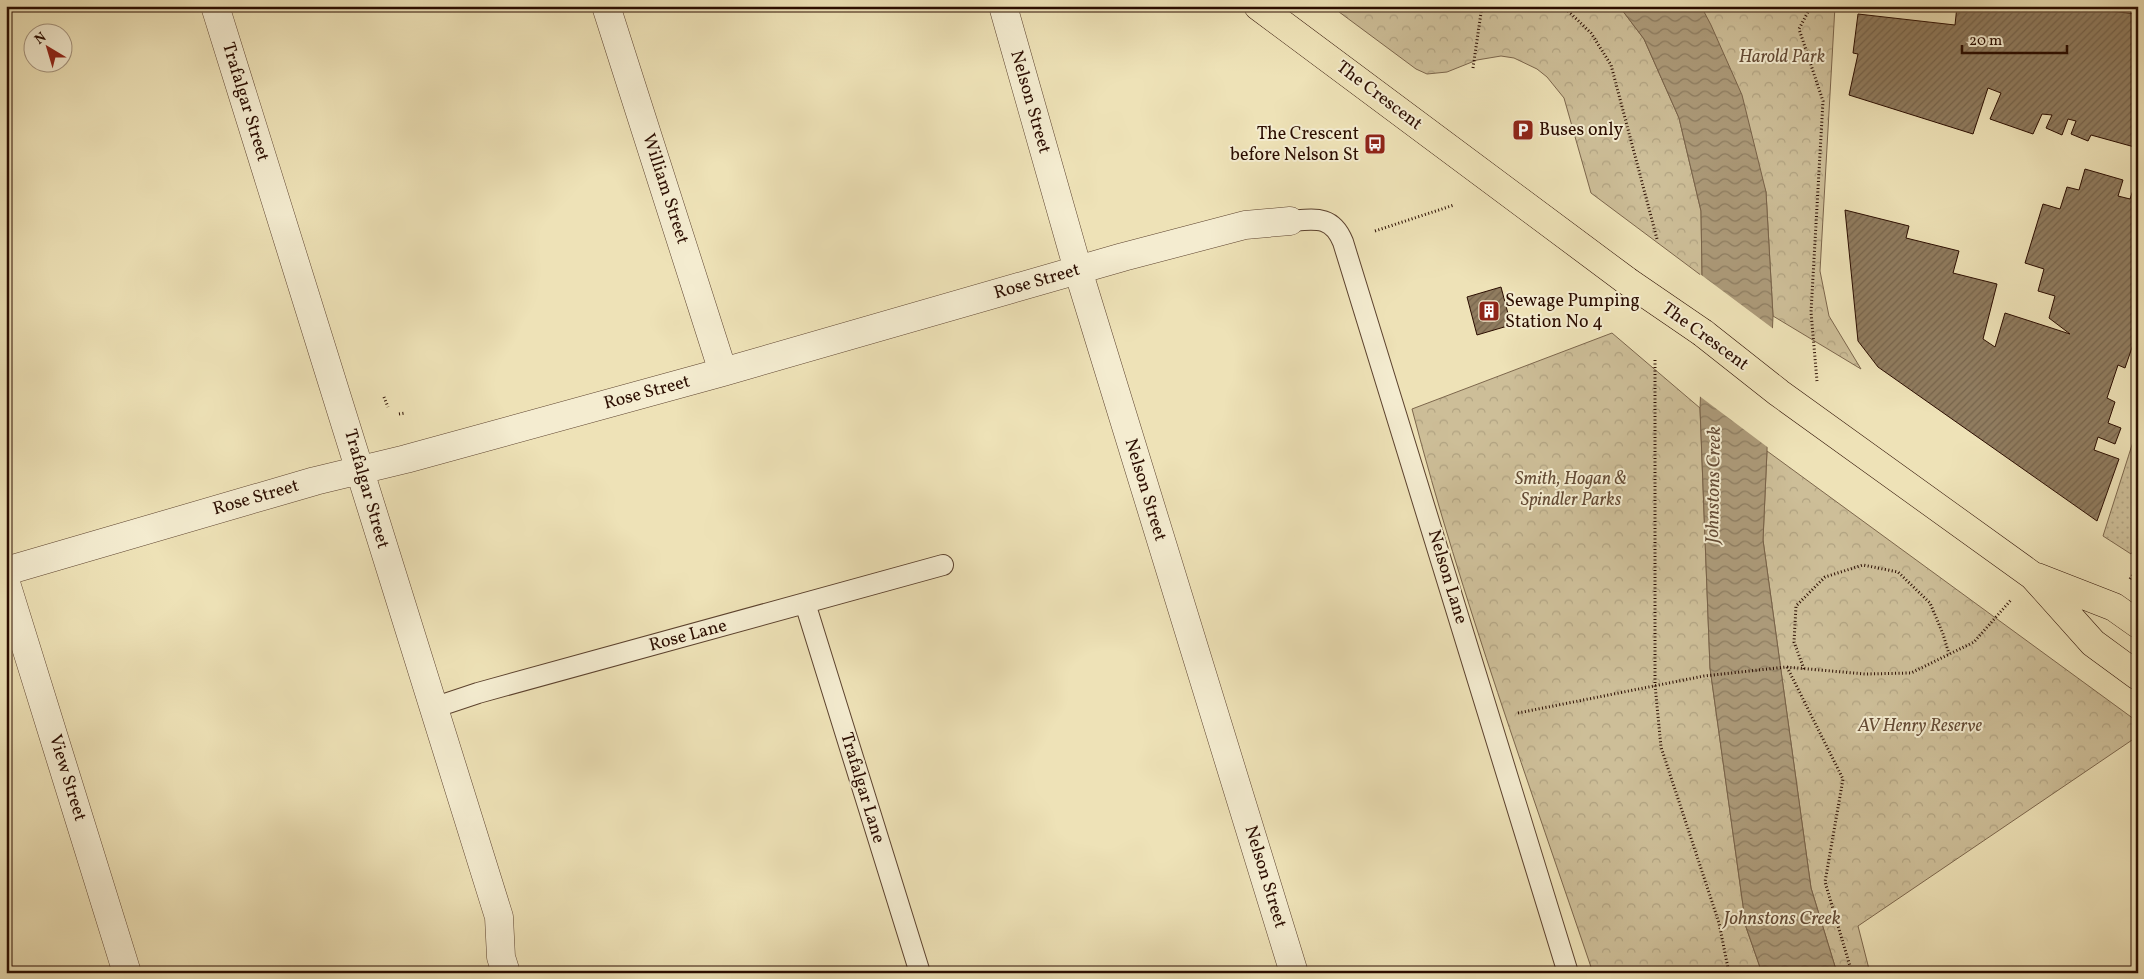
<svg xmlns="http://www.w3.org/2000/svg" width="2144" height="979" viewBox="0 0 2144 979" font-family="Vollkorn,serif">
	<style>
		.park { fill: url(#park-crowns); stroke: #7c664c }
		.garden { fill: url(#garden-dots); stroke: #7c664c }
		.water { fill: url(#water-waves); stroke: #786249 }
		.pier { fill: #eee2b7 }
		.building { fill: url(#building-hatch); stroke: #2b0d00 }
		.lines { fill: none; stroke-linecap: round; stroke-linejoin: round }
		.lane-casing { stroke: #5c422e; stroke-width: 22 }
		.street-casing { stroke: #5c422e; stroke-width: 29 }
		.primary-casing { stroke: #2b0d00; stroke-width: 29 }
		.path { stroke: #2b0d00; stroke-width: 3; stroke-dasharray: 1 2.5; stroke-linecap: butt }
		.lane { stroke: #f4ecd0; stroke-width: 20 }
		.street { stroke: #f4ecd0; stroke-width: 28 }
		.primary { stroke: #eee2b7; stroke-width: 28 }
		.primary-bridge-casing { stroke: #2b0d00; stroke-width: 29; stroke-linecap: butt }
		.primary-bridge { stroke: #eee2b7; stroke-width: 28 }
		.labels { text-anchor: middle; dominant-baseline: central; stroke-width: 4; stroke-linejoin: round; paint-order: stroke }
		.park-label { font-size: 18px; font-style: italic; fill: #644b35; stroke: #f4ecd0 }
		.street-label { font-size: 18px; fill: #2b0d00; stroke: #f4ecd0 }
		.poi-label { font-size: 18px; fill: #2b0d00; stroke: #f4ecd0; text-anchor: start }
		.water-label { font-size: 19px; font-style: italic; fill: #654c36; stroke: #f4ecd0 }
	</style>
	<defs>
		<pattern id="park-crowns" width="20" height="18" patternUnits="userSpaceOnUse" patternTransform="scale(1.25)"><rect width="20" height="18" fill="#cdbe98"/><path d="M2 6a3 3 0 1 1 6 0M12 15a3 3 0 1 1 6 0" fill="none" stroke="#b0a281"/></pattern>
		<pattern id="garden-dots" width="8" height="8" patternUnits="userSpaceOnUse" patternTransform="scale(1.25)"><rect width="8" height="8" fill="#cdbe98"/><path d="M2 2h.1M6 6h.1" fill="none" stroke="#b0a281" stroke-width="1.8" stroke-linecap="round"/></pattern>
		<pattern id="water-waves" width="16" height="10" patternUnits="userSpaceOnUse" patternTransform="scale(1.25)"><rect width="16" height="10" fill="#ac9a79"/><path d="M0 5q4-4 8 0t8 0" fill="none" stroke="#8c7c61"/></pattern>
		<pattern id="building-hatch" width="6" height="6" patternUnits="userSpaceOnUse" patternTransform="scale(1.25)"><rect width="6" height="6" fill="#907c5f"/><path d="M-1 1l2-2M0 6l6-6M5 7l2-2" fill="none" stroke="#76644c"/></pattern>
	</defs>
	<rect width="100%" height="100%" fill="#eee2b7"/>
	<filter id="stains"><feTurbulence type="fractalNoise" baseFrequency=".004" numOctaves="4"/><feColorMatrix values="0 0 0 0 .2 0 0 0 0 .09 0 0 0 0 .02 0 0 0 .5 -.17"/></filter>
	<radialGradient id="worn" r=".72"><stop offset=".6" stop-color="#630" stop-opacity="0"/><stop offset="1" stop-color="#630" stop-opacity=".3"/></radialGradient>
	<path class="park" d="M1331 6H1619L1644 39 1679 118 1701 211 1702 276 1591 193 1564 98 1547 77 1537 69 1514 58 1501 56 1477 60 1447 72 1427 74 1416 69Z
		M1701 6H1835L1820 271 1829 316 1861 369 1773 316 1766 192Z
		M1612 333 1700 408 1710 668 1746 927 1762 973H1593C1530 786 1462 600 1412 409Z
		M1767 451 2138 722V736L1858 926 1870 973H1837L1811 888 1763 540Z"/>
	<path class="garden" d="M2138 426V544L2131 554 2103 536Z"/>
	<path class="water" d="M1619 6H1701L1711 25 1742 95 1766 192 1773 316 1763 540 1811 888 1837 973H1762L1746 927 1710 668 1700 408 1703 333 1701 211 1679 118 1644 39Z"/>
	<path class="pier" d="M1700 274 1775 330 1770 449 1698 395 1701 333Z"/>
	<path class="building" d="M1957 6H2062L2138 14V148L2091 135 2088 141 2071 134 2076 121 2068 119 2062 135 2046 128 2052 115 2042 114 2033 134 1990 119 2001 93 1988 88 1973 134 1849 95 1858 54 1853 53 1858 14 1955 25Z
		M2085 169 2123 180 2118 196 2130 199 2135 184H2138V330L2125 368 2118 365 2107 398 2115 402 2108 423 2121 428 2115 444 2098 437 2094 450 2119 459 2097 521 1878 367 1858 341 1845 210 1909 226 1906 238 1959 251 1953 273 1997 284 1983 339 1995 347 2005 313 2070 334 2049 318 2055 296 2038 291 2044 269 2025 263 2043 204 2060 209 2067 187 2079 190Z
		M1501 287 1511 325 1477 335 1467 297Z"/>
	<g class="lines">
		<g class="lane-casing">
			<path id="lane" d="M1290 221C1315 219 1332 215 1343 242L1568 973
				M805 603 920 973
				M433 708 478 693 943 565"/>
		</g>
		<g class="street-casing">
			<path id="street" d="M215 6 499 917 501 957 506 973
				M606 6 723 372
				M1003 6 1078 270 1294 973
				M6 571 315 481 406 459 723 372 1123 257 1245 225 1290 221
				M6 583 127 973"/>
		</g>
		<g class="primary-casing">
			<path id="primary" d="M1258 6 1627 281
				M1703 333 1779 393 2033 576 2093 643 2138 676
				M2037 577 2114 607 2138 624"/>
		</g>
		<path class="path" d="M1563 6 1591 33 1611 65 1657 239
			M1811 6 1799 29 1823 101 1811 312 1817 381
			M1473 68 1482 6
			M1375 231 1454 205
			M1655 360V685L1661 747 1719 923 1729 973
			M384 397 388 407
			M399 414 405 413
			M2130 579 2138 567
			M1787 667 1843 779 1825 882 1852 973
			M1804 669 1794 642 1796 606 1825 577 1863 565 1898 572 1930 603 1943 634 1949 654
			M1518 713 1704 676 1786 667 1865 674 1911 673 1974 642 2011 600"/>
		<use href="#lane" class="lane"/>
		<use href="#street" class="street"/>
		<use href="#primary" class="primary"/>
		<g class="primary-bridge-casing">
			<path id="primary-bridge" d="M1627 281 1703 333"/>
		</g>
		<use href="#primary-bridge" class="primary-bridge"/>
	</g>
	<defs>
		<g id="parking-square" transform="scale(1.125)"><rect x="-9" y="-9" width="18" height="18" rx="4" fill="#8f2418" stroke="#f4ecd0"/><path d="M-3.5-5.5H1a3.5 3.5 0 0 1 0 7H-1V5.5H-3.5ZM-1-3.4V-.6H.8a1.4 1.4 0 0 0 0-2.8Z" fill="#fff"/></g>
		<g id="bus-square" transform="scale(1.125)"><rect x="-9" y="-9" width="18" height="18" rx="4" fill="#8f2418" stroke="#f4ecd0"/><path d="M-5-6H5V4H4V6H2V4H-2V6H-4V4H-5ZM-3.5-4V0h7V-4ZM-3.5 1.2v1.5H-2V1.2ZM2 1.2v1.5H3.5V1.2Z" fill="#fff"/></g>
		<g id="building-square" transform="scale(1.125)"><rect x="-9" y="-9" width="18" height="18" rx="4" fill="#8f2418" stroke="#f4ecd0"/><path d="M-4-6H4V6H1V3H-1V6H-4ZM-2.5-4.3h1.7v1.8h-1.7ZM.8-4.3h1.7v1.8H.8ZM-2.5-1h1.7V.8h-1.7ZM.8-1h1.7V.8H.8Z" fill="#fff"/></g>
	</defs>
	<g fill-rule="evenodd">
		<use href="#parking-square" x="1523" y="130"/>
		<use href="#bus-square" x="1375" y="144"/>
		<use href="#building-square" x="1489" y="311"/>
	</g>
	<g class="labels">
		<g class="park-label">
			<text x="1782" y="57">Harold Park</text>
			<text x="1571" y="479">Smith, Hogan &amp;<tspan x="1571" dy="21">Spindler Parks</tspan></text>
			<text x="1920" y="726">AV Henry Reserve</text>
		</g>
		<g class="street-label">
			<text transform="translate(1379 96) rotate(37)">The Crescent</text>
			<text transform="translate(245 102) rotate(73)">Trafalgar Street</text>
			<text transform="translate(1030 102) rotate(74)">Nelson Street</text>
			<text transform="translate(665 189) rotate(72)">William Street</text>
			<text transform="translate(1037 282) rotate(-16)">Rose Street</text>
			<text transform="translate(1705 337) rotate(36)">The Crescent</text>
			<text transform="translate(647 393) rotate(-15)">Rose Street</text>
			<text transform="translate(366 489) rotate(74)">Trafalgar Street</text>
			<text transform="translate(1145 490) rotate(73)">Nelson Street</text>
			<text transform="translate(256 498) rotate(-16)">Rose Street</text>
			<text transform="translate(1447 577) rotate(73)">Nelson Lane</text>
			<text transform="translate(688 636) rotate(-15)">Rose Lane</text>
			<text transform="translate(67 778) rotate(73)">View Street</text>
			<text transform="translate(862 788) rotate(73)">Trafalgar Lane</text>
			<text transform="translate(1265 877) rotate(73)">Nelson Street</text>
		</g>
		<g class="poi-label">
			<text x="1539" y="130">Buses only</text>
			<text x="1359" y="134" text-anchor="end">The Crescent<tspan x="1359" dy="21">before Nelson St</tspan></text>
			<text x="1505" y="301">Sewage Pumping<tspan x="1505" dy="21">Station No 4</tspan></text>
		</g>
		<g class="water-label">
			<text transform="translate(1714 485) rotate(-89)">Johnstons Creek</text>
			<text x="1782" y="919">Johnstons Creek</text>
		</g>
	</g>
	<rect width="2144" height="979" fill="none" stroke="#eee2b7" stroke-width="25"/>
	<rect x="8" y="8" width="2129" height="964" fill="none" stroke="#2b0d00" stroke-width="2.5"/>
	<rect x="12" y="12" width="2119" height="954" fill="none" stroke="#2b0d00"/>
	<g transform="translate(48 48) rotate(322)"><circle r="24" fill="#f4ecd0" stroke="#a4937d"/>
	<path d="M0-4L9 19L0 12L-9 19Z" fill="#8f2418"/>
	<text y="-8" font-size="14" font-weight="bold" text-anchor="middle" fill="#2b0d00">N</text>
	</g>
	<path d="M1962 45v8h105v-8" fill="none" stroke="#2b0d00" stroke-width="2.5"/>
	<text x="1969" y="45" font-size="15" fill="#2b0d00" stroke="#f4ecd0" stroke-width="4" paint-order="stroke">20 m</text>
	<rect width="100%" height="100%" filter="url(#stains)"/>
	<rect width="100%" height="100%" fill="url(#worn)"/>
</svg>
